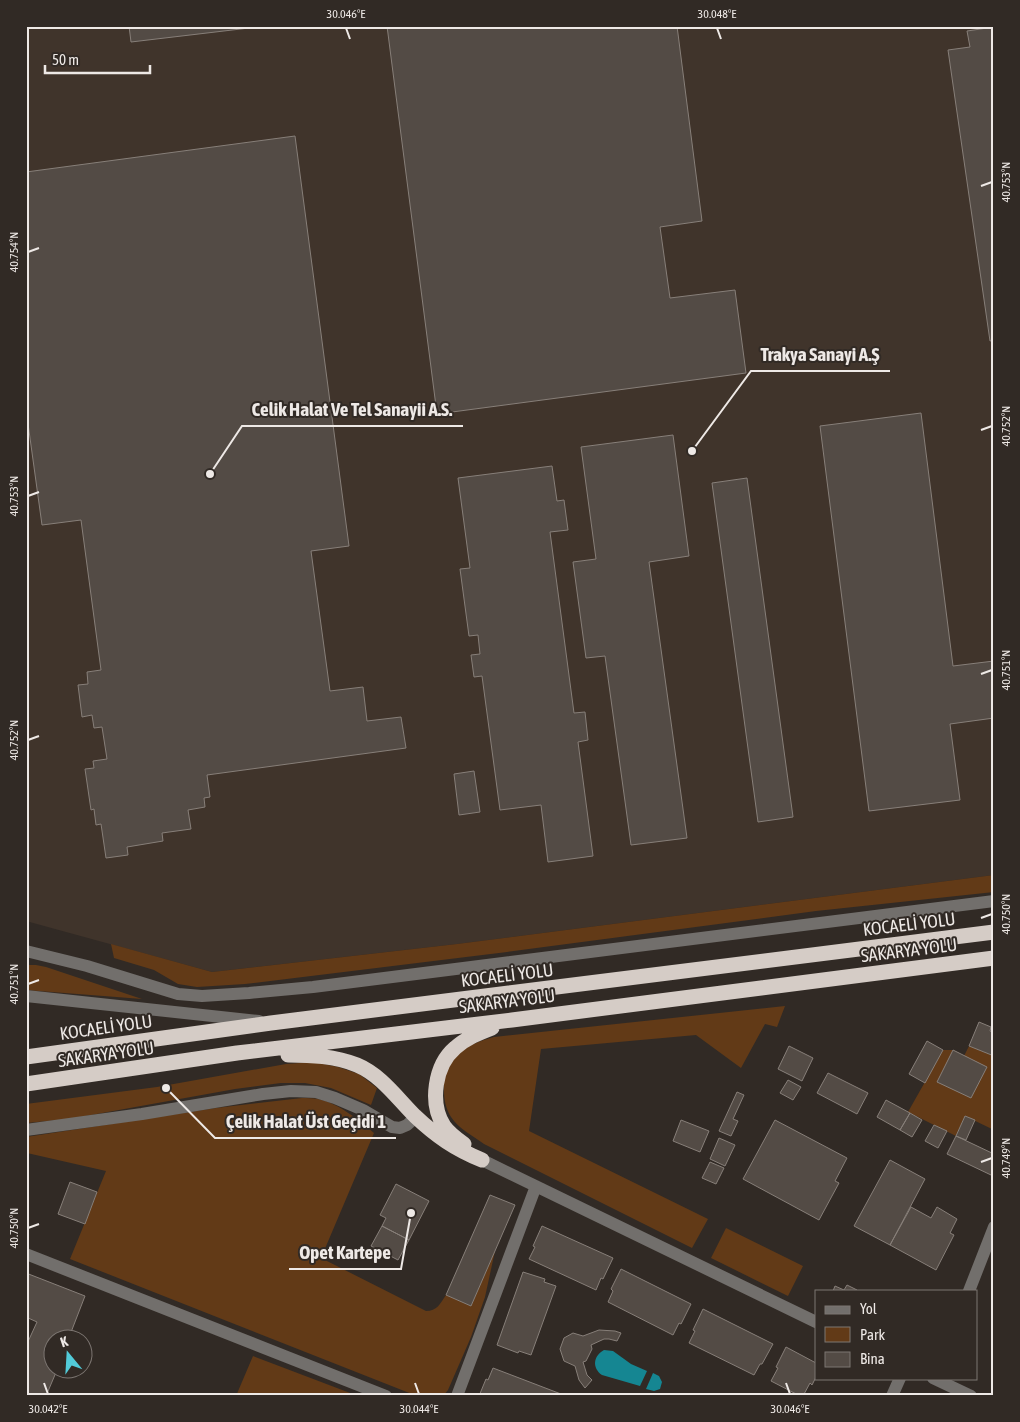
<svg xmlns="http://www.w3.org/2000/svg" width="1020" height="1422" viewBox="0 0 1020 1422" font-family="'Asap Condensed',sans-serif">
	<style>
		.built { fill: #40342b }
		.green { fill: #623a17 }
		.water { fill: #158692 }
		.building { fill: #534b45; stroke: #877f79 }
		.lines { fill: none; stroke-linecap: round; stroke-linejoin: round }
		.minor { stroke: #726f6c; stroke-width: 12 }
		.highway { stroke: #d5ccc6; stroke-width: 15 }
		.ticks { fill: none; stroke: #eee9e6; stroke-width: 2 }
		.labels { text-anchor: middle; dominant-baseline: central; stroke-width: 4; stroke-linejoin: round; paint-order: stroke }
		.street-label { font-size: 18px; fill: #eee9e6; stroke: #312a25 }
		.leader { fill: none; stroke: #eee9e6; stroke-width: 2 }
		.callout-dot { fill: #eee9e6; stroke: #312a25; stroke-width: 2 }
		.callout-label { font-size: 19px; text-anchor: middle; font-weight: bold; fill: #eee9e6; stroke: #312a25; stroke-width: 4; stroke-linejoin: round; paint-order: stroke }
		.neatline { fill: none; stroke: #eee9e6; stroke-width: 2 }
		.ticks-label { font-size: 12px; text-anchor: middle; fill: #eee9e6 }
	</style>
	<rect width="100%" height="100%" fill="#312a25"/>
	<path class="built" d="M26 26H994V875L457 944 212 972 26 921Z"/>
	<path class="green" d="M994 875V892L816 911 507 952 245 984 197 987 178 984 154 970 114 958 111 944 212 972 457 944Z
		M29 965H36L46 967 142 999 26 990V966Z
		M785 1006 777 1027 765 1024 741 1068 696 1035 541 1049 529 1131 708 1219 692 1248 484 1144C473 1136 459 1129 451 1117 446 1109 444 1100 444 1091 442 1057 465 1045 494 1037Z
		M969 1046 994 1056V1130L965 1116 956 1136 908 1112 943 1050H953L964 1056Z
		M314 1062 338 1067 359 1074 377 1088 371 1105 331 1088 305 1083H281L235 1089 69 1119 26 1123V1104L157 1087 286 1064Z
		M302 1098C307 1098 313 1098 318 1099 338 1103 359 1120 374 1133L321 1258 426 1311C437 1311 440 1304 446 1295L471 1306 495 1251 485 1297 471 1337 448 1390 443 1396H417L70 1259 106 1171 27 1153 26 1137 216 1108Z
		M726 1228 803 1266 788 1296 711 1258Z
		M253 1356 358 1396H236Z"/>
	<path class="water" d="M604 1350 613 1351 631 1364 647 1371 640 1386 602 1375C592 1368 593 1356 604 1350Z
		M653 1373 659 1376 662 1382 660 1389 654 1391 646 1389Z"/>
	<path class="building" d="M129 26H266L131 42Z
		M387 26H677L702 221 660 227 670 298 735 290 746 373 437 414Z
		M994 27V340L990 341 948 50 970 47 967 31Z
		M295 136 349 546 311 551 330 691 363 687 367 721 401 717 406 748 207 775 210 797 204 798 205 807 188 810 191 829 162 833 163 841 127 847 128 855 106 858 101 824 96 825 94 809 91 810 85 769 94 768 93 761 107 759 102 727 94 728 92 715 82 717 78 685 88 684 87 672 101 670 81 520 42 525 26 409V172Z
		M921 413 953 666 994 661V718L950 724 960 800 869 811 820 426Z
		M673 435 689 556 649 562 687 838 631 845 605 656 586 658 573 562 596 559 581 447Z
		M552 466 557 501 564 500 568 530 550 532 574 713 585 712 588 740 578 742 593 856 548 862 541 805 500 810 482 676 474 677 471 655 480 654 478 635 469 636 460 569 470 568 458 478Z
		M747 478 793 817 758 822 712 483Z
		M474 771 480 812 459 815 454 774Z
		M979 1022 991 1027 990 1031 994 1033V1056L969 1046Z
		M927 1041 943 1050 925 1083 909 1074Z
		M789 1046 813 1058 802 1081 778 1069Z
		M953 1050 987 1067 971 1098 937 1082Z
		M828 1073 868 1093 857 1114 817 1093Z
		M788 1080 801 1087 793 1100 780 1093Z
		M737 1092 744 1095 733 1119 738 1121 731 1136 719 1131Z
		M886 1100 910 1113 900 1130 877 1117Z
		M910 1113 922 1120 912 1137 900 1130Z
		M965 1116 975 1120 966 1140 956 1136Z
		M681 1120 709 1131 700 1152 673 1141Z
		M775 1120 847 1158 835 1181 839 1183 819 1220 743 1179Z
		M934 1125 947 1131 938 1148 925 1141Z
		M956 1136 994 1154V1171L991 1175 947 1154Z
		M719 1138 735 1145 725 1166 710 1159Z
		M890 1160 925 1179 890 1245 854 1226Z
		M710 1162 724 1168 716 1184 702 1178Z
		M70 1182 97 1192 85 1224 58 1214Z
		M396 1184 429 1201 409 1240 382 1226 386 1218 380 1215Z
		M490 1195 515 1205 471 1306 446 1295Z
		M911 1207 931 1218 937 1207 957 1219 950 1233 954 1235 936 1270 890 1245Z
		M382 1226 409 1240 398 1260 371 1246Z
		M542 1226 613 1258 603 1279 601 1278 596 1290 529 1259 535 1247 533 1246Z
		M621 1269 691 1304 681 1324 679 1323 673 1335 608 1302 613 1291 611 1289Z
		M523 1272 545 1279 544 1282 556 1286 531 1355 519 1351 518 1353 497 1345Z
		M26 1273 85 1296 68 1340H52V1370H57L46 1396H26V1346L37 1322 26 1317Z
		M847 1285 857 1290 856 1291H833L835 1286 844 1290Z
		M703 1309 773 1344 762 1364H760L754 1375 689 1343 695 1331 693 1330Z
		M599 1330 615 1331 621 1333 617 1341 609 1339H604L591 1345 592 1349 586 1361 583 1362 587 1375 592 1380 585 1388 579 1380 575 1366 564 1361 560 1349 564 1338 573 1333 583 1336Z
		M786 1347 816 1363V1377L812 1385 810 1383 803 1396H800L771 1381 778 1368 776 1367Z
		M493 1368 561 1394V1396H479L486 1379 488 1380Z"/>
	<g class="lines">
		<path class="minor" d="M26 951 87 966 178 994 202 996 249 993 313 987 994 901
			M26 996 259 1021
			M26 1130 142 1114 263 1094 291 1091 316 1092 335 1098 363 1110 392 1127 400 1128 407 1125 416 1117
			M482 1160 816 1322
			M26 1254 386 1396
			M969 1291 994 1227
			M933 1378 971 1396
			M457 1396 536 1186
			M892 1396 900 1378"/>
		<path class="highway" d="M288 1055C311 1055 335 1056 357 1065 381 1075 397 1098 415 1116 436 1136 455 1149 482 1160
			M26 1057 271 1023 994 932
			M26 1084 237 1053 512 1020 994 958
			M464 1144C457 1139 449 1133 444 1126 429 1103 435 1065 455 1048 466 1038 479 1033 492 1028"/>
	</g>
	<path class="ticks" d="M346 28 350 39M717 28 721 39M981 186 992 182M28 252 39 248M981 430 992 426M28 496 39 492M981 674 992 670M28 740 39 736M981 918 992 914M28 984 39 980M981 1162 992 1158M28 1228 39 1224M44 1383 48 1394M415 1383 419 1394M786 1383 790 1394"/>
	<g class="labels">
		<g class="street-label">
			<text transform="translate(909 924) rotate(-7)">KOCAELİ YOLU</text>
			<text transform="translate(909 950) rotate(-7)">SAKARYA YOLU</text>
			<text transform="translate(507 975) rotate(-7)">KOCAELİ YOLU</text>
			<text transform="translate(507 1001) rotate(-7)">SAKARYA YOLU</text>
			<text transform="translate(106 1027) rotate(-8)">KOCAELİ YOLU</text>
			<text transform="translate(106 1054) rotate(-8)">SAKARYA YOLU</text>
		</g>
	</g>
	<path class="leader" d="M692 451L751 371H890M210 474L242 426H463M166 1088L215 1138H396M411 1213L401 1269H289"/>
	<g class="callout-dot">
		<circle cx="692" cy="451" r="5"/>
		<circle cx="210" cy="474" r="5"/>
		<circle cx="166" cy="1088" r="5"/>
		<circle cx="411" cy="1213" r="5"/>
	</g>
	<g class="callout-label">
		<text x="820" y="361">Trakya Sanayi A.Ş</text>
		<text x="352" y="416">Celik Halat Ve Tel Sanayii A.S.</text>
		<text x="306" y="1128">Çelik Halat Üst Geçidi 1</text>
		<text x="345" y="1259">Opet Kartepe</text>
	</g>
	<rect width="1020" height="1422" fill="none" stroke="#312a25" stroke-width="55"/>
	<rect x="815" y="1290" width="162" height="90" fill="#312a25" stroke="#7d7672"/>
	<rect x="825" y="1306" width="25" height="8" fill="#726f6c" stroke="#7d7672"/>
	<text x="860" y="1314" font-size="15" fill="#eee9e6">Yol</text>
	<rect x="825" y="1327" width="25" height="15" fill="#623a17" stroke="#7d7672"/>
	<text x="860" y="1340" font-size="15" fill="#eee9e6">Park</text>
	<rect x="825" y="1352" width="25" height="15" fill="#534b45" stroke="#7d7672"/>
	<text x="860" y="1364" font-size="15" fill="#eee9e6">Bina</text>
	<g transform="translate(68 1354) rotate(342)"><circle r="24" fill="#312a25" stroke="#7d7672"/>
	<path d="M0-4L9 19L0 12L-9 19Z" fill="#52cbd9"/>
	<text y="-8" font-size="14" font-weight="bold" text-anchor="middle" fill="#eee9e6">K</text>
	</g>
	<path d="M45 65v8h105v-8" fill="none" stroke="#eee9e6" stroke-width="2.5"/>
	<text x="52" y="65" font-size="15" fill="#eee9e6" stroke="#312a25" stroke-width="4" paint-order="stroke">50 m</text>
	<rect x="28" y="28" width="964" height="1366" class="neatline"/>
	<g class="ticks-label">
		<text x="346" y="18">30.046°E</text>
		<text x="717" y="18">30.048°E</text>
		<text transform="translate(1006 182) rotate(-90)" y="4">40.753°N</text>
		<text transform="translate(14 252) rotate(-90)" y="4">40.754°N</text>
		<text transform="translate(1006 426) rotate(-90)" y="4">40.752°N</text>
		<text transform="translate(14 496) rotate(-90)" y="4">40.753°N</text>
		<text transform="translate(1006 670) rotate(-90)" y="4">40.751°N</text>
		<text transform="translate(14 740) rotate(-90)" y="4">40.752°N</text>
		<text transform="translate(1006 914) rotate(-90)" y="4">40.750°N</text>
		<text transform="translate(14 984) rotate(-90)" y="4">40.751°N</text>
		<text transform="translate(1006 1158) rotate(-90)" y="4">40.749°N</text>
		<text transform="translate(14 1228) rotate(-90)" y="4">40.750°N</text>
		<text x="48" y="1413">30.042°E</text>
		<text x="419" y="1413">30.044°E</text>
		<text x="790" y="1413">30.046°E</text>
	</g>
</svg>
